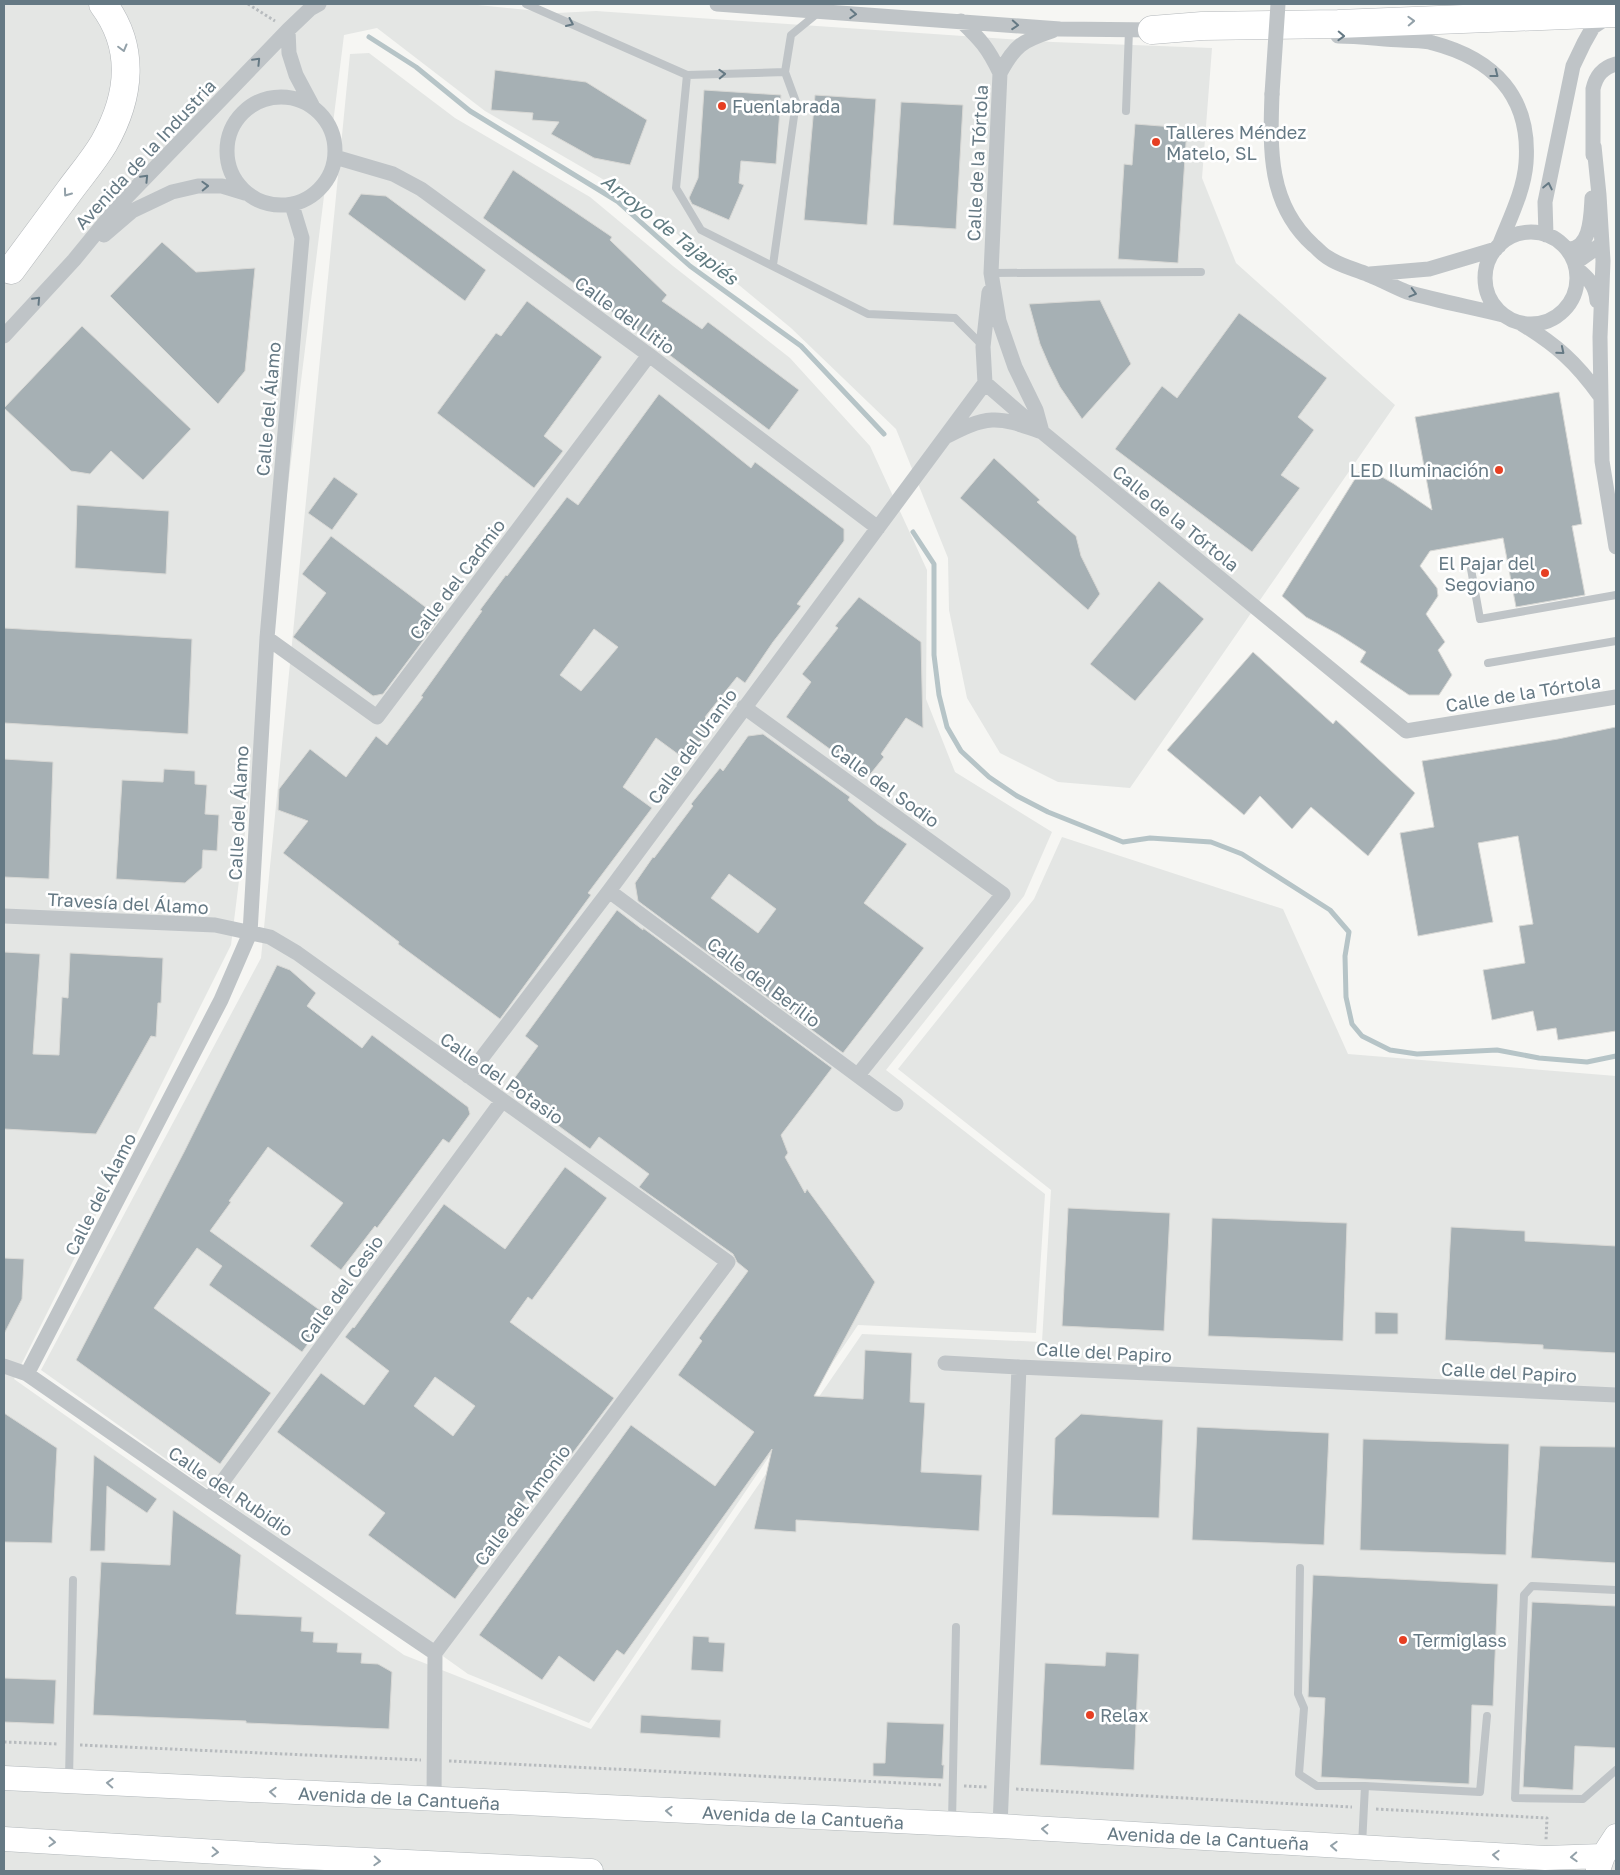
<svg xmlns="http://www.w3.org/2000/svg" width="1620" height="1875" viewBox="0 0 1620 1875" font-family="'Golos Text',sans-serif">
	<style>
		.built { fill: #e4e6e4 }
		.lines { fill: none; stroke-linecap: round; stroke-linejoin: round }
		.stream { stroke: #b6c4c7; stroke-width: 5 }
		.building { fill: #a6b0b4; stroke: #d8d8d5; fill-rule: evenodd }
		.primary-casing { stroke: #b1b7ba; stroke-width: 25 }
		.motorway-casing { stroke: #b3b7ba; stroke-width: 29 }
		.path { stroke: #b7bbbe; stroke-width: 3; stroke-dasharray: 2.5 2.5; stroke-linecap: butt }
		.service { stroke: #bfc4c7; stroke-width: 8 }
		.minor { stroke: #bfc4c7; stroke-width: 15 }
		.primary { stroke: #fff; stroke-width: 24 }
		.motorway { stroke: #fff; stroke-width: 28 }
		.minor-bridge { stroke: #bfc4c7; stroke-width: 15 }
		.oneway { stroke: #657984 }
		.oneway2 { stroke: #93a1a9 }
		.poi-dot { fill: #e63f23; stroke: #fff; stroke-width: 2 }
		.labels { text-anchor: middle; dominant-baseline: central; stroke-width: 5; stroke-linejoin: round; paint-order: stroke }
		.poi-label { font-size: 18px; fill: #657984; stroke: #fff; text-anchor: start }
		.street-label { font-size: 18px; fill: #657984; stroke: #fff }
		.water-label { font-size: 19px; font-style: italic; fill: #607b81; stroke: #fff }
	</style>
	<rect width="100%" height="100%" fill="#f6f6f3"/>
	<path class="built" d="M4 4H468L557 13 596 11 1053 42 1212 48 1202 178 1236 263 1395 405 1130 788 1058 782 1000 753 967 698 949 610 948 558 896 429 791 328 630 195 485 111 377 28 344 35 231 945 14 1379 404 1655 591 1729 862 1334 1042 1342 1051 1190 898 1069 1034 899 1062 837 1283 909 1348 1054 1616 1076V1871H4Z
		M369 53 455 118 590 197 673 266 790 358 870 446 927 570 926 699 955 772 1052 832 1024 896 886 1070 1045 1194 1036 1333 858 1325 589 1723 468 1674 41 1370 261 958 350 54Z"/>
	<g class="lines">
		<path class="stream" d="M369 37 416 67 470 111 617 201 690 266 801 346 884 434
			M913 532 934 564V655L939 695 947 727 961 751 989 777 1017 796 1048 812 1123 842 1150 838 1211 842 1242 854 1330 910 1349 932 1345 956 1346 997 1352 1024 1362 1036 1390 1050 1417 1054 1497 1050 1539 1058 1587 1062 1616 1056"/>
	</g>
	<path class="building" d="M495 70 586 82 647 120 630 165 594 158 551 134 559 122 532 120 533 113 491 110Z
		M704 90 781 95 776 164 741 161 739 183 744 185 729 220 692 204 689 198 698 178Z
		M815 95 876 99 867 225 804 220Z
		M901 102 963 105 956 229 893 225Z
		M1135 124 1187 128 1178 263 1118 259 1124 164 1132 165Z
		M513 170 612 237 610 240 667 295 662 301 702 329 708 322 799 390 769 430 575 284 483 218Z
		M361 194 386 196 486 270 465 301 348 214Z
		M162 242 196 272 255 268 245 371 218 404 110 296Z
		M1100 300 1131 364 1082 419 1060 387 1049 365 1040 344 1029 304Z
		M527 301 602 357 544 436 563 451 534 488 437 413 496 333 501 336Z
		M1239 313 1327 378 1298 417 1314 430 1281 475 1300 488 1252 552 1115 449 1162 386 1177 398Z
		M82 326 191 429 143 480 111 451 90 474 71 471 4 408Z
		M1559 392 1582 524 1572 526 1585 595 1516 607 1503 538 1430 551 1420 566 1437 588 1438 596 1426 614 1445 642 1438 650 1452 675 1439 695H1409L1360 662 1366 652 1338 634 1306 617 1282 596 1363 466 1394 484 1432 510 1415 417Z
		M659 394 751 468 755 462 844 529V541L797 604 801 606 773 642 745 683 737 677 705 717 714 724 686 760 656 738 623 787 652 808 588 893 591 895 500 1019 398 944 399 942 283 853 308 821 278 810 279 789 310 749 346 777 376 736 387 745 423 697 421 696 482 611 480 610 506 575 507 576 567 497 578 505ZM594 629 618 647 581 691 560 675Z
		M994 458 1040 500 1037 502 1076 536 1081 556 1100 594 1088 610 960 498Z
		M334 477 358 494 332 530 308 513Z
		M77 505 169 511 166 574 75 568Z
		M331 536 440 618 383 694 373 696 293 637 326 593 302 574Z
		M1159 581 1204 619 1135 701 1090 664Z
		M859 597 921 642 923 728 906 718 881 754 884 757 868 777 786 717 811 682 802 674 838 628 835 626Z
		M4 628 192 639 188 734 4 723Z
		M1253 652 1333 724 1336 720 1415 793 1368 856 1311 807 1292 829 1260 796 1244 815 1167 750Z
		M1616 727V1031L1558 1040 1556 1028 1537 1031 1533 1011 1492 1020 1483 970 1525 963 1519 926 1533 924 1518 836 1478 843 1493 922 1418 936 1400 833 1434 827 1422 761 1558 739Z
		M763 734 850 797 848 800 877 824 907 844 864 903 924 948 843 1053 638 901 635 883 653 857 654 858 693 806 691 804 720 768 723 771 748 736ZM729 874 776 909 758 933 711 898Z
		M4 759 53 762 49 879 4 877Z
		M164 769 195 771V784L207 785 205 814 219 815 217 851 203 850 202 868 185 883 116 879 122 780 163 782Z
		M617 910 643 930V928L832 1068 781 1135 788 1153 785 1157 805 1193 807 1189 875 1282 814 1396 863 1399 865 1350 912 1353 910 1402 925 1403 921 1472 982 1475 979 1531 796 1520V1532L754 1529 772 1449 624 1655 617 1650 594 1682 559 1656 542 1680 479 1635 631 1425 715 1486 754 1432 678 1375 702 1341 699 1338 748 1271 737 1262 733 1254 639 1187 649 1174 599 1137 590 1149 507 1088 538 1046 525 1036Z
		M4 952 40 954 33 1054 59 1055 62 997 68 998 70 953 163 958 161 1003H158L156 1037 151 1036 96 1134 4 1129Z
		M277 965 290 970 316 993 307 1006 362 1048 372 1035 468 1107 470 1114 449 1143 443 1139 377 1228 375 1226 341 1270 310 1246 343 1203 268 1147 229 1201 231 1202 210 1231 328 1316 302 1352 209 1285 222 1266 197 1248 154 1308 271 1393 220 1464 76 1360 184 1152Z
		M565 1167 607 1198 532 1300 528 1297 510 1322 614 1398 563 1466 554 1459 500 1534 502 1535 455 1599 368 1535 385 1513 277 1432 321 1373 364 1405 389 1371 345 1337 353 1327 354 1328 444 1204 505 1249ZM435 1377 475 1406 453 1436 414 1406Z
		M1068 1208 1170 1213 1164 1331 1062 1326Z
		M1212 1218 1347 1223 1343 1341 1208 1336Z
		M1451 1227 1525 1231V1241L1616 1246V1353L1543 1349V1345L1445 1340Z
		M4 1258 24 1259 22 1299 4 1334Z
		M1375 1312 1398 1313V1334H1375Z
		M4 1413 57 1448 52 1543 4 1542Z
		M1081 1414 1163 1420 1159 1518 1052 1515 1055 1438Z
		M1197 1427 1329 1433 1324 1545 1192 1540Z
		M1363 1439 1509 1444 1506 1555 1360 1550Z
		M1540 1446 1616 1447V1563L1531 1558Z
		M94 1455 157 1499 147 1513 107 1486 105 1551H90Z
		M173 1510 241 1555 236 1614 302 1617 301 1631 314 1632 313 1642 338 1643 337 1652 362 1653 361 1663 378 1664 392 1672 389 1729 246 1723V1721L93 1715 101 1562 170 1565Z
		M1313 1575 1498 1584 1493 1706 1472 1705 1469 1784 1321 1777 1325 1698 1308 1697Z
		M1532 1602 1616 1606V1748L1575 1746 1573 1790 1523 1787Z
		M693 1636 709 1637V1642L725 1643 723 1672 691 1670Z
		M1106 1652 1139 1654 1134 1770 1040 1765 1045 1663 1105 1666Z
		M4 1678 56 1680 54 1724 4 1722Z
		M641 1715 721 1720 720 1738 640 1733Z
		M887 1722 944 1724 942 1765H944L943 1779 873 1776V1763H885Z"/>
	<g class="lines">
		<g class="primary-casing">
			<path id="primary" d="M4 1778 1000 1826 1545 1858 1603 1856
				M4 1839 284 1856 591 1871
				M1598 1870 1603 1856 1616 1836"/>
		</g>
		<g class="motorway-casing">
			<path id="motorway" d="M1152 30 1202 26 1338 24 1616 13
				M11 270C31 243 50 217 70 190 81 175 94 160 104 143 130 97 136 48 103 4"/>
		</g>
		<path class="path" d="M248 4 275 21
			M4 1742 59 1744
			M80 1745 421 1760
			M449 1761 943 1785
			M964 1786 987 1787
			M1016 1789 1352 1807
			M1376 1809 1547 1818 1546 1840"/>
		<path class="service" d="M526 4 687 75 785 72 791 35 819 12
			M687 75 676 188 701 230 868 314 955 318 982 345
			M1126 111 1129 30
			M773 265 796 102 785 72
			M991 273 1201 272
			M1471 569 1480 619 1616 595
			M1488 663 1616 641
			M1300 1568 1298 1694 1304 1708 1299 1774 1317 1786H1365
			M1616 1590 1532 1586 1524 1595 1515 1798 1583 1799 1616 1770
			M69 1779 73 1580
			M952 1822 956 1627
			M1362 1845 1365 1786 1480 1792 1487 1716"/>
		<path class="minor" d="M717 4 1060 29 1157 30
			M961 21C981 40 988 48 1000 73L991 273 999 321 1015 367 1036 410 1042 432 1406 731 1616 697
			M288 30 289 53 296 75 312 105
			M1338 36C1359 36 1381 39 1402 40 1412 41 1423 40 1433 43 1494 59 1531 97 1526 163 1524 191 1509 220 1499 246
			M1000 73C1015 45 1022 41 1052 31
			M1272 94C1270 150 1268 204 1313 245 1318 249 1322 254 1327 257 1340 266 1355 269 1369 275 1382 280 1394 287 1407 292 1438 301 1471 307 1503 315
			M227 151a54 54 0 1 1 108 0a54 54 0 1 1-108 0Z
			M1594 146 1599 195 1603 261 1600 337 1602 461 1616 547
			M1593 155V89C1596 76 1602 68 1616 64
			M335 157 393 174 421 189 649 355 878 528
			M1485 278a46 46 0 1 1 92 0a46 46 0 1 1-92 0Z
			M104 235 132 211 172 192 198 186H222L245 193
			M1546 235 1545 202 1573 66 1584 43 1593 27 1608 17
			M1567 249C1591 251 1591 215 1592 198
			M1575 263 1602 244
			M1576 268C1587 277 1596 285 1597 301
			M1370 274 1429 269 1496 249
			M1522 324C1556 345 1576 362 1600 396
			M4 336 74 260 119 205 177 145 288 30 310 9 319 4
			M985 383 1037 428
			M947 436C961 429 976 421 992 420 1008 419 1027 427 1042 432
			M267 638 377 717 649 355
			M744 707 1003 894 858 1075
			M609 891 896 1104
			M4 916 215 925 270 937 297 953 728 1262 435 1653 434 1800
			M468 1076 609 891 985 383 983 347 989 292
			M945 1363 1019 1367
			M4 1366 27 1374 209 1500 435 1653
			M27 1374 221 1000 250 933 267 638 302 238 292 205
			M209 1500 502 1101
			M1000 1826 1019 1367 1616 1395"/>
		<use href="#primary" class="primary"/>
		<use href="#motorway" class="motorway"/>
		<path class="minor-bridge" d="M1272 94 1278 4"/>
	</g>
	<defs><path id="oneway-chevron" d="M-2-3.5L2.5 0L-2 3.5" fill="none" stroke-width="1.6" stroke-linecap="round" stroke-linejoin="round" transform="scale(1.25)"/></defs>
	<g class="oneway">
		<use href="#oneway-chevron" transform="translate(853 14) rotate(4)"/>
		<use href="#oneway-chevron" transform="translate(570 23) rotate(24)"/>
		<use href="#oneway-chevron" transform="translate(1015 25) rotate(4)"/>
		<use href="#oneway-chevron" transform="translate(1341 36) rotate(2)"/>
		<use href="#oneway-chevron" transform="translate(257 61) rotate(-46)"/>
		<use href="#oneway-chevron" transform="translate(722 74) rotate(-2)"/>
		<use href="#oneway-chevron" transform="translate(1495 74) rotate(38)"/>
		<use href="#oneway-chevron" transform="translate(145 178) rotate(-46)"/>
		<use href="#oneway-chevron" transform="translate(205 186) rotate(-2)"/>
		<use href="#oneway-chevron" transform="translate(1548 186) rotate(-78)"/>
		<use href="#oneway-chevron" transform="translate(1413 293) rotate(15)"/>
		<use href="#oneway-chevron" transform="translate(37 300) rotate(-47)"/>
		<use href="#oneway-chevron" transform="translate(1561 351) rotate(40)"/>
	</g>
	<g class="oneway2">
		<use href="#oneway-chevron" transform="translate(1411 21) rotate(-2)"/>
		<use href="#oneway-chevron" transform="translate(123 48) rotate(75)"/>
		<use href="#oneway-chevron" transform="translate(67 193) rotate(126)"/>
		<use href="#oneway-chevron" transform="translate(110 1783) rotate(-177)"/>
		<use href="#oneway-chevron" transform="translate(273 1792) rotate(-177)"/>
		<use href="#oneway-chevron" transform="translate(669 1811) rotate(-177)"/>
		<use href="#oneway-chevron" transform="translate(1045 1829) rotate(-177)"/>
		<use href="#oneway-chevron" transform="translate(52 1842) rotate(3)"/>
		<use href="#oneway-chevron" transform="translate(1334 1846) rotate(-177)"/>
		<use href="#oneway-chevron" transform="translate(215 1852) rotate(3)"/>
		<use href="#oneway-chevron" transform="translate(1496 1855) rotate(-177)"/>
		<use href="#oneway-chevron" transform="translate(1574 1857) rotate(177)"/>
		<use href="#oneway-chevron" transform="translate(377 1861) rotate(3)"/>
	</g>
	<g class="poi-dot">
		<circle cx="722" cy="106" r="5"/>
		<circle cx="1156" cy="142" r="5"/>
		<circle cx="1499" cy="470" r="5"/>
		<circle cx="1545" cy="573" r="5"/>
		<circle cx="1403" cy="1640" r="5"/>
		<circle cx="1090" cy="1715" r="5"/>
	</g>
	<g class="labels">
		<g class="poi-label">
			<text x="732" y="106">Fuenlabrada</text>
			<text x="1166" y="132">Talleres Méndez<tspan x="1166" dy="21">Matelo, SL</tspan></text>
			<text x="1489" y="470" text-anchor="end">LED Iluminación</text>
			<text x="1535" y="563" text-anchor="end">El Pajar del<tspan x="1535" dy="21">Segoviano</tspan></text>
			<text x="1413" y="1640">Termiglass</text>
			<text x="1100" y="1715">Relax</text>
		</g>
		<g class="street-label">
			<text transform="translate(145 154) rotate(-47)">Avenida de la Industria</text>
			<text transform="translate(977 163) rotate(-87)">Calle de la Tórtola</text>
			<text transform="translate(625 315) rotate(36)">Calle del Litio</text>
			<text transform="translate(268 409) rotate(-85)">Calle del Álamo</text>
			<text transform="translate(1176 518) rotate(39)">Calle de la Tórtola</text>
			<text transform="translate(457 579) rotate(-53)">Calle del Cadmio</text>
			<text transform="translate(1523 693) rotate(-9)">Calle de la Tórtola</text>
			<text transform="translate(692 746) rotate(-54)">Calle del Uranio</text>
			<text transform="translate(885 785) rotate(36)">Calle del Sodio</text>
			<text transform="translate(238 813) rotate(-87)">Calle del Álamo</text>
			<text transform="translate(128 903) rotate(3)">Travesía del Álamo</text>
			<text transform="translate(764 982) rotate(37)">Calle del Berilio</text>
			<text transform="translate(502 1078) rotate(35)">Calle del Potasio</text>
			<text transform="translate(100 1194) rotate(-63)">Calle del Álamo</text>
			<text transform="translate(341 1289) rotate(-54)">Calle del Cesio</text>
			<text transform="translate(1104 1352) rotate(3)">Calle del Papiro</text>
			<text transform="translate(1509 1372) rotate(3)">Calle del Papiro</text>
			<text transform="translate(231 1491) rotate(34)">Calle del Rubidio</text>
			<text transform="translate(522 1505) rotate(-53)">Calle del Amonio</text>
			<text transform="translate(399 1798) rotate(3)">Avenida de la Cantueña</text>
			<text transform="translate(803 1817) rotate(3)">Avenida de la Cantueña</text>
			<text transform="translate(1208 1838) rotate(3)">Avenida de la Cantueña</text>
		</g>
		<g class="water-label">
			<text transform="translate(670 229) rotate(38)">Arroyo de Tajapiés</text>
		</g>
	</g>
	<rect width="1620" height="1875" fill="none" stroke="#657984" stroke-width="10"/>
</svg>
